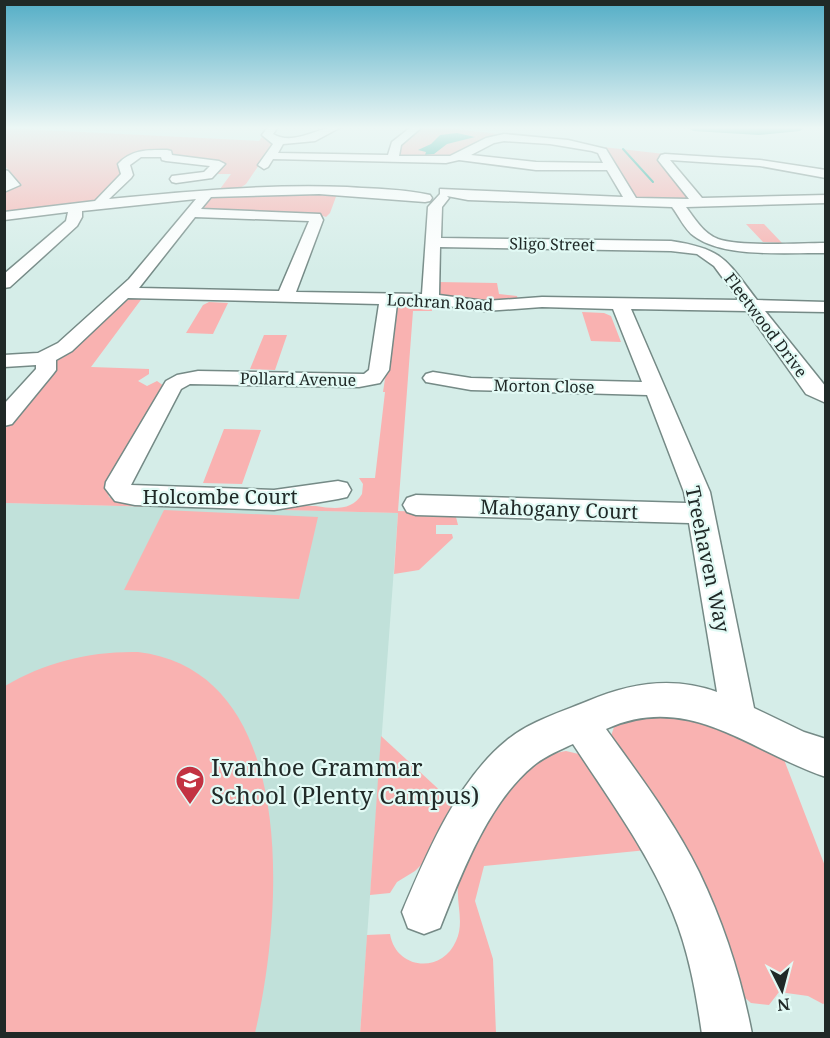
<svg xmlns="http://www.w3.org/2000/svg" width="830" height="1038" viewBox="0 0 830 1038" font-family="'Noto Serif',serif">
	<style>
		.built { fill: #c1e1da }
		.green { fill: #f9b2b1 }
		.water { fill: #14a392 }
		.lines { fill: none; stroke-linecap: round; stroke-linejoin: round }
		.stream { stroke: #14a392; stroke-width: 2 }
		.river { fill: #14a392; fill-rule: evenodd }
		.minor-casing { stroke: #758a86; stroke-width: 3 }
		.minor { fill: #fff; fill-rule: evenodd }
		.labels { text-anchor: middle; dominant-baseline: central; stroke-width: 4.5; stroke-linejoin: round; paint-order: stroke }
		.far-street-label { font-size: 16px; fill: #202927; stroke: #e2faf5 }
		.street-label { font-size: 20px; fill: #202927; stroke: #e2faf5 }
		.near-poi-label { font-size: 24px; fill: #202927; stroke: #e2faf5; text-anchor: start }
	</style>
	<rect width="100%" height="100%" fill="#d5ede8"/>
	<path class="built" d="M5 503 398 513 360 1033 5 1034Z"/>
	<path class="green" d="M423 127H441L506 135 456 156 408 159 399 156 400 145Z
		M4 128 259 141 264 134 274 143 246 184 240 188 220 189 231 174H214L223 162 169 157 173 152 138 151 120 164 125 174 96 200 5 212V189L22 185 5 166Z
		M594 146 673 155 663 156 690 199 637 198 604 149Z
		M220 193 337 194 330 213 326 217 314 213 202 210 211 195Z
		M746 224H764L782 243 763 242Z
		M437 282 497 283 499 294 517 296 518 300 495 302 444 296 438 292Z
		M143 297 91 367 149 369V374L138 381 147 386 157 381 164 386 107 488 109 497 124 501 316 506C334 509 352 511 362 494L363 484 359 478H375L385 392H383L396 306 405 303H431L432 311H413L398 511 455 513 458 525H436V534H452L453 538 419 570 394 574 398 513 5 503V429L48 375 52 364C82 348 107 297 143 297Z
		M209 302 228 303 213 334 186 333 203 305Z
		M582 312 604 313 611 316 621 342 591 341Z
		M264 335H287L275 370 250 369Z
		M224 429 261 430 242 484 203 483Z
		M164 510 318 517 299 599 124 590Z
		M138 652C302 672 282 918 255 1033H5V686C45 662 91 651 138 652Z
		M690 715 783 757 825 866V1003L823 1004 808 996 779 992 769 1005 751 1003 736 990 611 736 615 724 623 718Z
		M381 736 459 808 425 861 415 871 397 882 390 893 370 895Z
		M566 751 583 755 647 850 484 866 475 901 493 959 496 1033 360 1034 367 935 390 934C396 970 442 974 456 941 466 920 453 898 460 877 468 851 490 821 504 796 518 775 540 754 566 751Z"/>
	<path class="water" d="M457 133 475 137 447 144 434 154 425 155 426 152 418 150 431 144 440 135Z"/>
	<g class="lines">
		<path class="stream" d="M623 149 653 182"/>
		<path class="river" d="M687 127H806L800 131 759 135 693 131Z"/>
		<g class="minor-casing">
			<path id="minor" d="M268 127H278L273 134C296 147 319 125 341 127L315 141 283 144 278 153 388 155 392 142 411 127H422L401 145 399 156H450L486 138 504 134 568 140 606 149 636 198 689 199 658 160 661 155 665 154 760 160 826 170V178L760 166 670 160 702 198 826 195V203L686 207C695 219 703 233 718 239 740 247 800 243 826 243V253C788 252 725 259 694 236 685 230 679 216 672 207L468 200 447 196 449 198 442 207 441 238 671 241C724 249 726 260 757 300L826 302V312L765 311 826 387V403L806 394 747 311 631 309 710 492 754 708 804 732 826 739V777C750 752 690 691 606 729 639 775 674 821 699 872 724 924 741 977 752 1034H702C696 993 689 952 673 913 649 853 609 799 573 744 560 750 545 756 533 766 488 803 461 875 440 928L424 934 408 928 402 912C426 855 457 781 506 741 528 722 561 712 588 701 630 683 673 676 717 692L689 523 416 515 407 512 403 505 407 498 416 495 686 503 684 492 647 395 471 390 426 382 423 378 426 374 433 372 471 378 642 382 613 309 542 307 485 311 439 305 397 304 389 370 380 383 359 387 190 384 181 389 131 485 274 490 338 481 347 483 351 490 347 497 338 499 274 510 135 505 115 501 105 488 106 482 166 381 177 375 198 371 364 374 369 370 379 304 128 298 72 351 56 360V370L53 374 12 424 4 426V404L36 369V365L4 367V355L38 353 58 343 129 279 196 199 82 211V217L77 226 10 287 4 288V274L66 221 68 212 4 220V212L95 201 121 174 118 164C132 149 148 150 167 150L171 151 172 155 219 161 225 164 212 178 176 183 172 182 170 179 172 176 204 172 210 166 166 161 162 160 161 157H141L130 165 133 175 131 178 109 199C189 191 267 184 347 187 374 189 404 189 430 195L432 198 430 201 425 202 319 194 211 197 201 209 320 214 323 220 296 292 422 294 428 207 440 194V189L623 197 607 170H536L459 160 446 163 273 159 268 167 264 169 258 165 273 144 262 135ZM504 141 550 144 592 151 598 153 603 163 536 162 471 155 494 143ZM195 217 309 221 279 291 139 288ZM440 247 671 251 697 254 714 266 739 300 542 297 485 301 439 295Z
				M4 170 8 171 20 185 4 192Z"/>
		</g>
		<use href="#minor" class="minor"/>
	</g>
	<linearGradient id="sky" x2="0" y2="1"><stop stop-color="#53adc6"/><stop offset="0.47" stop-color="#ecf7f5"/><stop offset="1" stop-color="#ecf7f5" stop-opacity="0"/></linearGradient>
	<rect width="830" height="272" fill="url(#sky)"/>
	<defs>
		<g id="school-pin" transform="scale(1.5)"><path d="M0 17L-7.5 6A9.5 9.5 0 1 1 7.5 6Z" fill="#c33242" stroke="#e2faf5"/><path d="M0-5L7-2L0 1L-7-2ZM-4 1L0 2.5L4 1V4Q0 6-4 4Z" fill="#fff"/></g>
	</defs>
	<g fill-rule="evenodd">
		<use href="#school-pin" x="190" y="780"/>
	</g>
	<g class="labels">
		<g class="far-street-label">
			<text transform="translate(552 244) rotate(1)">Sligo Street</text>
			<text transform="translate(440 302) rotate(3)">Lochran Road</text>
			<text transform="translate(766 325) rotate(53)">Fleetwood Drive</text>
			<text transform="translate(298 379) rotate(1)">Pollard Avenue</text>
			<text transform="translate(544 386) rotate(1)">Morton Close</text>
		</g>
		<g class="street-label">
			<text x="220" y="496">Holcombe Court</text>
			<text transform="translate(559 509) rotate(2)">Mahogany Court</text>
			<text transform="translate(708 559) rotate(78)">Treehaven Way</text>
		</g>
		<g class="near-poi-label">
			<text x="211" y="766">Ivanhoe Grammar<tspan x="211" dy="28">School (Plenty Campus)</tspan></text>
		</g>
	</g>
	<rect width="830" height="1038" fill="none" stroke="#202927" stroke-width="12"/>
	<g transform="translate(782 990) rotate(174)" stroke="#e2faf5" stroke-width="4.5" paint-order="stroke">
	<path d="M0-4.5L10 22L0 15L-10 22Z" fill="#202927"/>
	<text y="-9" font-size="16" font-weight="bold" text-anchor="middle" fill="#202927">N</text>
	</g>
</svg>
